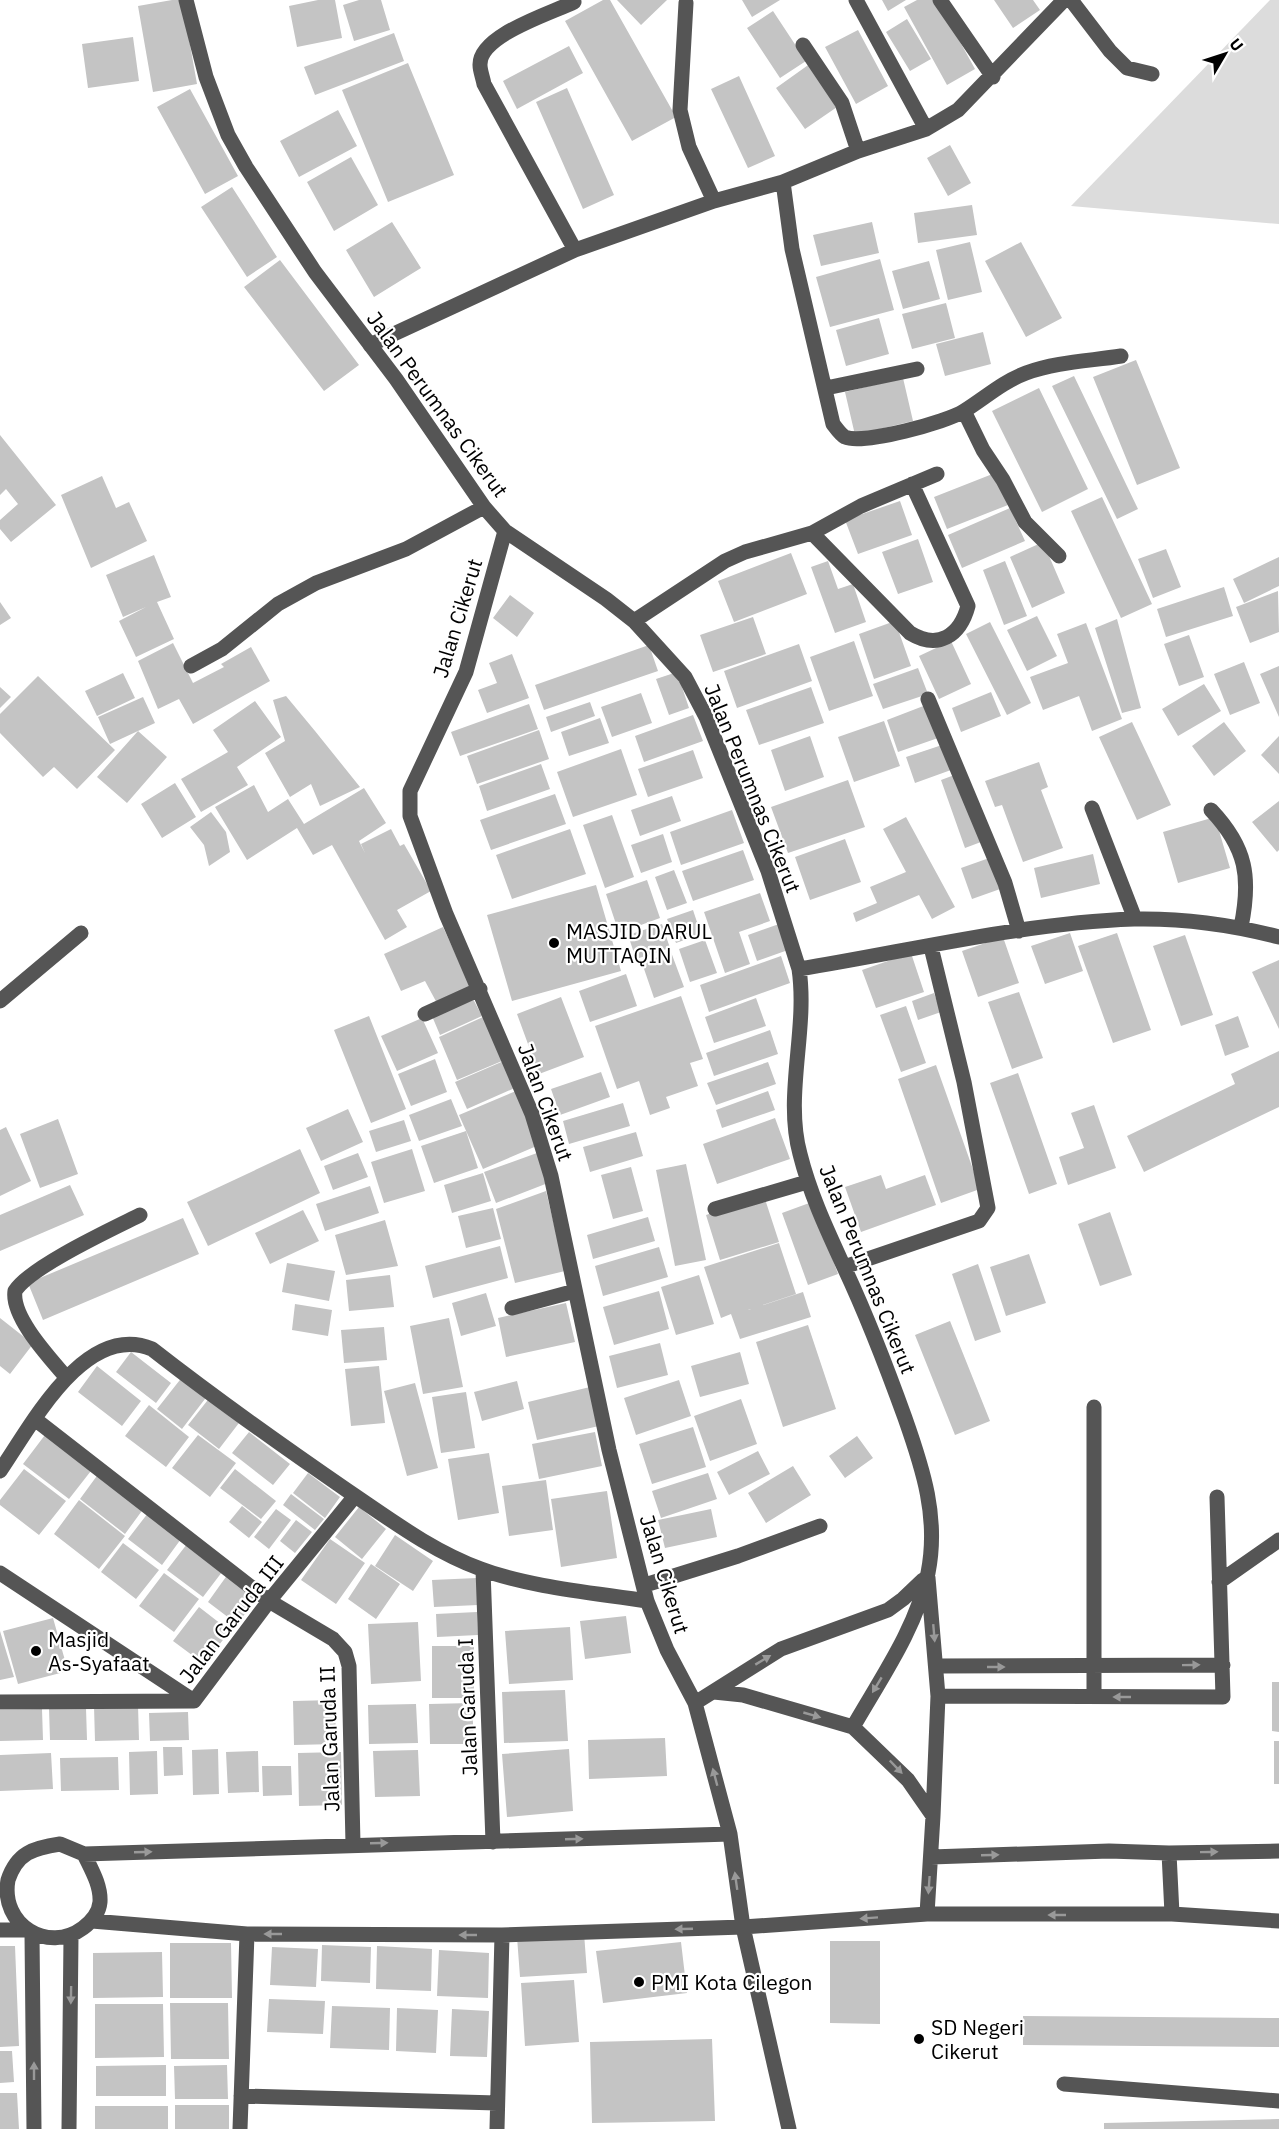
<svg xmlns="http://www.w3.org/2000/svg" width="1279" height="2129" viewBox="0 0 1279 2129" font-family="'IBM Plex Sans',sans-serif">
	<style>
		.green { fill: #dcdcdc }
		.building { fill: #c4c4c4 }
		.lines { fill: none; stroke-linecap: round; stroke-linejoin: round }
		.minor { stroke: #555; stroke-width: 15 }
		.oneway { fill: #999 }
		.poi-dot { fill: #000; stroke: #fff; stroke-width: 2 }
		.labels { text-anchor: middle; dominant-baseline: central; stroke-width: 4.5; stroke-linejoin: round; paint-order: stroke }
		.street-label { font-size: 21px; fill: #000; stroke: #fff }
		.poi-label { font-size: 21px; fill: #000; stroke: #fff; text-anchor: start }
	</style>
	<rect width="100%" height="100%" fill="#fff"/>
	<path class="green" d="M1270 0H1279V224L1071 206Z"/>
	<path class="building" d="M172 0H182L197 84 153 92 138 6Z
		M318 0H335L342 38 297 47 289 6Z
		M359 0H381L390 30 354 41 343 5Z
		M603 0H610L676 117 632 141 565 21Z
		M617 0H667L641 25Z
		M742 0H780L752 17Z
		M882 0H906L888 11Z
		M917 0H937L975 69 947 85 904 7Z
		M994 0H1033L1040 10 1013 28Z
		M773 11 806 61 780 78 747 28Z
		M907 19 931 59 910 71 886 32Z
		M858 30 888 86 856 104 825 47Z
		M394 33 404 61 315 95 304 67Z
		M133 37 139 81 88 88 82 44Z
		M569 46 583 73 517 109 503 81Z
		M408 63 454 175 388 202 342 90Z
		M811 63 840 105 805 129 776 88Z
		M739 76 775 156 748 168 711 89Z
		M567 88 614 195 583 209 536 102Z
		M190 89 238 176 205 194 157 107Z
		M338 110 357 146 299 177 280 141Z
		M950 145 971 183 948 196 927 158Z
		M351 157 378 205 334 231 307 182Z
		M232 187 277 257 247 277 201 207Z
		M972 205 977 235 918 243 914 213Z
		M392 222 421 268 374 297 346 250Z
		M872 222 879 253 821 266 813 235Z
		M970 242 982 292 948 300 936 250Z
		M1021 242 1062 318 1026 337 985 261Z
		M880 259 894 310 830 327 816 277Z
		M280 260 359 365 324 391 244 287Z
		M929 261 940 299 903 309 892 271Z
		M946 303 955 338 912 349 902 314Z
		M879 318 889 354 846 366 836 330Z
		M983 332 991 364 945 376 936 344Z
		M1136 360 1180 468 1137 485 1093 377Z
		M1074 376 1138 509 1117 519 1052 386Z
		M903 378 913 421 855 435 845 392Z
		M1039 388 1088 489 1042 512 992 411Z
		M0 435 56 505 11 542 0 529V520L18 504 6 489 0 495Z
		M995 473 1008 505 947 529 934 497Z
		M102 476 116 508 129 502 147 541 91 568 61 495Z
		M1102 497 1152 604 1121 618 1071 511Z
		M900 501 912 535 858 554 845 520Z
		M1010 508 1025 541 962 568 948 535Z
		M918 539 933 582 898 594 882 552Z
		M1043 542 1065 593 1032 608 1010 557Z
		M1166 549 1181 587 1153 598 1138 559Z
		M791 553 807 594 734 622 718 581Z
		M154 555 171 597 157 602 174 639 136 657 119 621 146 607 123 617 106 575Z
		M1279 557V586L1244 603 1233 579Z
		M828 561 838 589 853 584 866 622 835 633 811 567Z
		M1005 561 1027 616 1004 625 983 570Z
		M1224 587 1233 616 1166 637 1157 609Z
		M1278 591 1279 632 1250 643 1236 607Z
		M510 595 534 613 517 637 493 618Z
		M0 602 11 618 0 625Z
		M1037 616 1057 656 1027 671 1007 630Z
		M753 617 766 654 713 672 700 635Z
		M1117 619 1141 708 1122 713 1095 628Z
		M895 621 911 666 874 679 859 634Z
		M990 622 1031 703 1007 715 966 634Z
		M1086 623 1122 719 1092 731 1079 696 1043 710 1030 677 1068 663 1057 634Z
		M1189 635 1204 677 1179 686 1164 644Z
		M854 641 873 696 829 711 810 657Z
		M951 641 971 684 939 699 919 656Z
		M173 643 193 683 224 667 221 664 251 647 270 681 193 724 179 699 158 709 138 661Z
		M799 644 812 681 737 708 724 671Z
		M649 645 658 671 544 710 535 685Z
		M512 654 529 698 487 713 478 690 497 683 489 663Z
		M1244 662 1260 703 1230 715 1214 674Z
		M1279 666V717L1260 674Z
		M918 668 928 694 883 709 873 684Z
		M677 672 689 708 669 715 656 679Z
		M123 673 135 698 97 716 85 691Z
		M38 676 115 750 77 789 54 767 43 777 0 733V714Z
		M1204 684 1221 711 1178 736 1162 709Z
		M0 687 11 697 0 708Z
		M811 687 824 723 759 745 746 710Z
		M991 692 1001 716 961 732 952 708Z
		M641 693 652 723 612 737 601 707Z
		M286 696 315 731 360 787 320 806 311 784 290 797 265 753 285 741 273 700Z
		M143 697 155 723 138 731 167 757 127 803 97 777 138 731 110 744 98 717Z
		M255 701 281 737 237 767 248 785 201 812 181 779 228 752 213 730Z
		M590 702 595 716 551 732 546 717Z
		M529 704 538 729 460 756 451 732Z
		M926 705 938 738 898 752 887 720Z
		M693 715 703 741 644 762 635 736Z
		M600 718 609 743 569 756 561 732Z
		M884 721 900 766 854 782 838 737Z
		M1132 722 1171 805 1137 820 1099 737Z
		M1224 722 1246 751 1214 776 1192 746Z
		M539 730 549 759 477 784 467 756Z
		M810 736 824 777 785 791 771 750Z
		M1279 736V774L1261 755Z
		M942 745 951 770 915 783 906 757Z
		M621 749 637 795 573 817 557 772Z
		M693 750 703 778 648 797 638 769Z
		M1039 762 1048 787 1041 790 1063 848 1023 862 1002 805 995 807 985 781Z
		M541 764 550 789 487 811 479 786Z
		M957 774 981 842 965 848 941 780Z
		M848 780 865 827 788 853 771 807Z
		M175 783 196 817 162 838 141 804Z
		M254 785 268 812 288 799 304 824 364 788 386 823 359 841 365 853 361 844 391 829 400 846 404 844 431 891 397 910 407 927 385 940 332 845 313 855 297 828 247 860 215 807Z
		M555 794 566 824 491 850 480 820Z
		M672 796 681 821 640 836 631 810Z
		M1279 801V850L1277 852 1252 822Z
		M732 810 744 843 681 865 670 832Z
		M211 812 226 832 230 852 209 866 204 845 190 827Z
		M612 815 634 877 605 888 583 825Z
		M906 817 955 907 932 919 919 895 856 922 853 913 877 903 870 887 906 872 883 829Z
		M1215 817 1230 868 1178 883 1163 832Z
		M570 829 586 874 512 899 496 855Z
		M663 834 672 862 641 873 631 845Z
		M845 839 861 882 810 900 795 857Z
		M743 850 754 880 693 901 682 871Z
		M1093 854 1100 884 1041 898 1034 868Z
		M992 857 1003 888 972 899 961 868Z
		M674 870 687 903 667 910 655 877Z
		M647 880 660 918 619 933 606 894Z
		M596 885 621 971 512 1001 487 915Z
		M760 893 770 921 739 932 750 964 725 973 704 912Z
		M693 910 701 934 676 943 667 919Z
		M662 924 670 948 636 959 628 935Z
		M779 924 788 950 757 961 748 935Z
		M443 927 472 990 438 1005 425 981 401 991 384 954Z
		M1070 933 1083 971 1045 984 1031 946Z
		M1117 933 1151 1030 1113 1043 1078 946Z
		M1185 935 1213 1015 1181 1026 1153 946Z
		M1003 937 1019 983 978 997 962 951Z
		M705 940 717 973 690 982 679 949Z
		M671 952 684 987 654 998 642 963Z
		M911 953 924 992 876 1008 862 970Z
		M781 956 790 983 709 1012 700 985Z
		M1279 960V1029L1252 972Z
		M626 974 637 1006 590 1022 579 991Z
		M1019 992 1043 1058 1012 1069 988 1002Z
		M934 993 941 1012 918 1020 912 1001Z
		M681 996 703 1059 690 1063 698 1086 666 1097 670 1108 650 1115 639 1081 617 1089 595 1026Z
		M472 997 482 1016 440 1035 432 1016Z
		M561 997 584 1057 539 1074 517 1014Z
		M756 998 766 1026 714 1043 705 1017Z
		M906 1006 926 1063 901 1072 880 1015Z
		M369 1016 406 1109 371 1123 334 1030Z
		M1238 1016 1249 1047 1225 1056 1215 1025Z
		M483 1017 502 1061 457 1080 439 1037Z
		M422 1018 438 1053 397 1071 381 1036Z
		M770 1030 778 1054 714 1076 706 1053Z
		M1279 1051V1107L1144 1172 1127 1136 1235 1084 1231 1074Z
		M435 1059 447 1092 411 1106 398 1074Z
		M506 1060 517 1087 467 1109 455 1082Z
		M768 1062 776 1084 716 1105 707 1083Z
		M936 1065 980 1189 941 1203 898 1079Z
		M601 1072 610 1097 560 1115 551 1089Z
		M1018 1073 1057 1184 1029 1194 990 1083Z
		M516 1091 539 1145 483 1169 459 1115Z
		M768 1091 775 1110 722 1128 716 1110Z
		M451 1099 462 1126 419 1141 409 1115Z
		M623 1103 630 1126 569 1144 563 1121Z
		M1094 1105 1116 1168 1068 1185 1059 1157 1084 1148 1071 1113Z
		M348 1109 363 1142 321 1161 306 1128Z
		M775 1118 790 1159 717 1184 703 1144Z
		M58 1119 78 1174 40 1188 20 1134Z
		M404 1120 411 1141 376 1152 369 1131Z
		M6 1127 31 1181 0 1196V1130Z
		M466 1131 478 1168 434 1183 421 1146Z
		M636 1132 643 1156 590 1172 583 1147Z
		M300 1149 320 1193 208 1246 187 1202Z
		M412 1149 425 1191 384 1203 371 1162Z
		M358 1153 368 1177 333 1190 324 1166Z
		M537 1153 548 1183 496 1203 484 1172Z
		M686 1164 706 1260 675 1266 656 1170Z
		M631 1167 643 1211 613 1219 601 1175Z
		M483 1173 491 1201 452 1213 444 1185Z
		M881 1175 886 1189 925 1175 936 1205 861 1232 845 1187Z
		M70 1185 84 1215 0 1251V1215Z
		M370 1186 379 1213 325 1231 316 1204Z
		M546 1191 565 1271 515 1283 496 1209Z
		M764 1196 779 1242 720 1260 706 1215Z
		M812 1202 838 1274 808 1285 782 1213Z
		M493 1208 501 1239 466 1248 458 1216Z
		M303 1210 319 1241 270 1264 255 1233Z
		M1110 1212 1132 1275 1100 1286 1078 1224Z
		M648 1217 655 1241 593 1259 587 1235Z
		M183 1218 199 1254 43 1320 28 1283Z
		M385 1220 398 1266 346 1275 335 1235Z
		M779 1243 796 1294 748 1310 803 1292 811 1317 740 1339 731 1314 721 1318 704 1267Z
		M500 1246 508 1278 433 1298 425 1266Z
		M659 1247 668 1277 603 1296 595 1266Z
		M1029 1254 1046 1303 1006 1316 990 1267Z
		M287 1263 335 1271 329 1301 282 1292Z
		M978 1264 1001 1332 975 1341 952 1274Z
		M390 1275 394 1307 349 1311 346 1280Z
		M699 1275 714 1324 676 1335 661 1287Z
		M659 1291 669 1329 614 1345 603 1307Z
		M486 1293 496 1326 461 1336 452 1303Z
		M566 1303 575 1342 506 1357 498 1318Z
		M295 1304 332 1310 328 1336 292 1330Z
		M0 1318 33 1344 10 1374 0 1366Z
		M449 1318 463 1387 423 1394 410 1326Z
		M950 1321 990 1421 955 1435 915 1335Z
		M808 1325 836 1409 783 1427 756 1342Z
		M384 1327 387 1360 344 1363 341 1330Z
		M660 1343 668 1375 617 1388 609 1356Z
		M131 1352 171 1383 156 1403 116 1372Z
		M740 1352 749 1384 700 1397 691 1366Z
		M97 1366 141 1401 122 1426 78 1392Z
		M379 1366 385 1423 351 1426 345 1369Z
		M183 1376 208 1395 182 1429 157 1409Z
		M679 1380 691 1416 636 1435 624 1398Z
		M517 1381 524 1409 482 1421 474 1392Z
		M415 1383 438 1468 407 1476 384 1391Z
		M590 1387 599 1426 537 1440 528 1402Z
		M466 1392 475 1448 441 1453 432 1397Z
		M211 1396 242 1419 219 1449 188 1425Z
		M741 1399 757 1444 710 1461 694 1416Z
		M149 1405 189 1437 166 1467 125 1436Z
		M693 1427 706 1467 652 1484 639 1444Z
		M48 1431 94 1467 69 1499 23 1464Z
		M249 1432 290 1464 273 1485 232 1453Z
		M595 1432 602 1466 539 1479 532 1444Z
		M198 1435 236 1463 210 1497 172 1468Z
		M857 1436 873 1458 845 1478 829 1456Z
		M758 1451 770 1474 729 1495 717 1472Z
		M489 1453 499 1513 458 1520 448 1459Z
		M793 1466 811 1495 766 1523 748 1493Z
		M24 1469 66 1501 39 1535 0 1505V1500Z
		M235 1469 276 1501 261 1519 220 1488Z
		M99 1473 144 1508 125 1534 80 1499Z
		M308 1473 340 1497 325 1518 293 1493Z
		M708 1473 717 1499 661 1518 652 1491Z
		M546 1480 553 1530 509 1536 502 1486Z
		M607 1491 617 1558 561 1567 551 1499Z
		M291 1494 324 1519 315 1530 283 1505Z
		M79 1500 125 1536 99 1569 54 1534Z
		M242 1506 262 1522 249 1538 229 1522Z
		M359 1507 386 1529 362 1559 335 1537Z
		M276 1509 291 1520 269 1549 254 1537Z
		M711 1509 717 1537 665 1548 658 1520Z
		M148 1513 181 1539 162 1565 128 1539Z
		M296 1520 312 1532 295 1553 280 1541Z
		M395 1535 433 1561 413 1591 375 1566Z
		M330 1539 365 1563 336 1604 301 1580Z
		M123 1543 159 1570 136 1599 101 1572Z
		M187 1544 222 1572 203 1597 167 1570Z
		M371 1564 400 1584 376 1619 348 1599Z
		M164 1573 199 1599 174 1632 139 1606Z
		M228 1574 258 1597 237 1624 208 1602Z
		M477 1578 478 1605 434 1607 432 1580Z
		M199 1607 230 1631 204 1664 173 1641Z
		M477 1612 478 1635 437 1637 436 1614Z
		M626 1616 631 1653 585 1659 580 1621Z
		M53 1618 68 1671 18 1684 3 1631Z
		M418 1622 421 1681 371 1684 368 1624Z
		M570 1627 573 1680 509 1684 505 1631Z
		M0 1631 14 1677 0 1680Z
		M432 1646H474V1698H432Z
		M1272 1682H1279V1732L1272 1731Z
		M565 1690 568 1741 504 1743 502 1692Z
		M335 1700 336 1744 294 1745 293 1701Z
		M472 1703 474 1744H430L429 1704Z
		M416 1704 418 1743 369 1744 368 1705Z
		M138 1705 139 1740 95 1741 94 1706Z
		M49 1708H86L87 1740H50Z
		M42 1709 43 1740 0 1741V1710Z
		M188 1712 189 1740 150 1741 149 1713Z
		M665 1738 667 1776 589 1779 588 1740Z
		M1274 1741H1279V1784H1274Z
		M163 1747H182L183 1775 164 1776Z
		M218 1749 219 1794 193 1795 192 1750Z
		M569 1749 573 1811 507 1817 502 1754Z
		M418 1750 420 1796 375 1797 373 1751Z
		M157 1751 158 1794 130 1795 129 1752Z
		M258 1751 259 1792 228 1793 226 1752Z
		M341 1752 342 1805 299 1806 298 1753Z
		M51 1753 53 1789 0 1791V1755Z
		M118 1757 119 1790 61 1791 60 1758Z
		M262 1766H291L292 1795 263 1796Z
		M584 1933 587 1973 520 1977 517 1937Z
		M830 1941H880V2024L830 2023Z
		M681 1942 687 1993 603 2003 596 1951Z
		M170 1943H231L232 1998H170Z
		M322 1945 371 1947 370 1983 321 1981Z
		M0 1946H15L19 2046 0 2047Z
		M377 1946 432 1949 431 1991 376 1989Z
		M272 1947 318 1949 316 1987 270 1985Z
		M439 1950 489 1953 488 1998 437 1996Z
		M162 1952 163 1997 93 1998V1953Z
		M574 1980 579 2042 525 2046 521 1983Z
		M269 1999 325 2001 323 2034 267 2032Z
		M170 2003H228L229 2059H171Z
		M95 2004H163L164 2057 95 2058Z
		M332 2006 390 2008 389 2050 330 2048Z
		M397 2008 438 2010 436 2053 396 2051Z
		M452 2009 489 2011 487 2057 450 2056Z
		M1023 2016 1279 2018V2047L1023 2045Z
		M712 2039 715 2121 592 2123 590 2042Z
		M0 2051H12L14 2082 0 2083Z
		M166 2065V2096H96V2066Z
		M227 2065 228 2099H175L174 2066Z
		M0 2093H17L19 2129H0Z
		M175 2105H229V2129H175Z
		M95 2106H168V2129H95Z
		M1279 2119V2129H1104V2123Z"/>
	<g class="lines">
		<path class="minor" d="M186 0 206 77 228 135 246 167 315 272 396 379 484 507 505 531 606 599 634 621 685 677 706 717 768 871 799 969C808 1030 784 1095 800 1154 810 1194 827 1230 844 1267 867 1316 887 1368 905 1418 923 1469 939 1518 928 1573 916 1629 881 1678 853 1727
			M856 0 926 129
			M940 0 993 77
			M1071 0 1110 51 1127 68 1152 74
			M574 2C552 13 479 35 480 65 480 71 483 78 484 84L575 250
			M686 3 680 110 689 147 714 201
			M803 45 842 103 858 151
			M783 182 792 249 833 424C836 428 841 435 845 437 863 445 947 422 964 411 985 398 1002 382 1026 373 1056 362 1089 361 1121 356
			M370 345 575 250 714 201 783 182 858 151 926 129 958 110 1064 0
			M826 388 917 369
			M964 411 983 450 1003 480 1025 522 1059 556
			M505 531 466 672 410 791V816L446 914 532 1114 551 1176 609 1450 647 1601 667 1650 695 1703
			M812 533 910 633C938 650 960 636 968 606L912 484
			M634 621 725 561 745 552 812 533 861 506 937 474
			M191 666 222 649 278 604 316 583 406 549 484 507
			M928 699 1005 883 1019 931
			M1092 808 1135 919
			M1211 810C1247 848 1251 878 1241 927
			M799 969C910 951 1022 923 1134 919 1182 918 1233 925 1279 937
			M0 1001 81 933
			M425 1014 480 989
			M715 1209 807 1182
			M844 1267 979 1221 988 1208 964 1082 931 947
			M512 1308 575 1291
			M66 1377C50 1358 11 1317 15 1291 30 1267 112 1229 140 1215
			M36 1420 269 1601 333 1639 345 1652 349 1666 353 1844
			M0 1471C31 1426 85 1321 152 1349 216 1399 281 1445 348 1491 391 1520 432 1551 481 1569 528 1587 596 1593 647 1601
			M483 1570 493 1842
			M0 1573 194 1701
			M928 1578 938 1696 933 1816
			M1219 1582 1279 1540
			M645 1585 738 1556 820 1526
			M938 1666 1223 1665
			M714 1692 743 1695 853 1727 908 1780 933 1816 927 1914
			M938 1696 1223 1697 1217 1497
			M1094 1697V1407
			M0 1702 194 1701 269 1601 355 1496
			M60 1844 84 1854C91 1869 101 1885 100 1902 99 1913 91 1922 83 1928 48 1954 0 1925 8 1880 17 1853 33 1848 60 1844Z
			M1169 1853 1172 1914
			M84 1854 730 1834
			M931 1857 1109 1851 1169 1853 1279 1851
			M92 1921 247 1934 502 1935 743 1927 927 1914H1172L1279 1921
			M0 1930H24
			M32 1934 34 2129
			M1064 2084 1279 2101
			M241 2096 497 2103
			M69 2129 71 1937
			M240 2129 247 1934
			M497 2129 502 1935
			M789 2129 743 1927 730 1834 695 1703 781 1649 888 1610 903 1599 923 1580"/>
	</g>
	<defs><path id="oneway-solid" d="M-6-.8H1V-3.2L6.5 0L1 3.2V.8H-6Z" transform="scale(1.5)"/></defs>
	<g class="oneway">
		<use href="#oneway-solid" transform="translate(934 1633) rotate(85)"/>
		<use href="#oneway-solid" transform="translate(763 1660) rotate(-31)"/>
		<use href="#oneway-solid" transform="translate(1191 1665) rotate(-1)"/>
		<use href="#oneway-solid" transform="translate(996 1667)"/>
		<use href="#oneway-solid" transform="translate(877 1685) rotate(121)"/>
		<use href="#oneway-solid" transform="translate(1122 1697) rotate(-180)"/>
		<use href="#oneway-solid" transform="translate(812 1715) rotate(16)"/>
		<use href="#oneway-solid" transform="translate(896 1767) rotate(46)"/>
		<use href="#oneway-solid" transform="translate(715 1777) rotate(-105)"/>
		<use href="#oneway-solid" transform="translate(574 1839) rotate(-2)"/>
		<use href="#oneway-solid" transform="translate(379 1843) rotate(-2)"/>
		<use href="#oneway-solid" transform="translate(143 1852) rotate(-2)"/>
		<use href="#oneway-solid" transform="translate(1209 1852) rotate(-1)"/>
		<use href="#oneway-solid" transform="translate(990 1855) rotate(-2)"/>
		<use href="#oneway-solid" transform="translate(736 1881) rotate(-98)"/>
		<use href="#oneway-solid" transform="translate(929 1885) rotate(94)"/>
		<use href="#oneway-solid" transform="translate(1057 1915) rotate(-180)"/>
		<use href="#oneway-solid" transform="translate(869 1918) rotate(176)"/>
		<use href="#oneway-solid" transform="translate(684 1929) rotate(178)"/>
		<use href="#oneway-solid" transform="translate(273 1934) rotate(-180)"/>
		<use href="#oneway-solid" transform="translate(468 1935) rotate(-180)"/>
		<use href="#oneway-solid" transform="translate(71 1995) rotate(91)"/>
		<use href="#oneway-solid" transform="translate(34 2071) rotate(-90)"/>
	</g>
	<g class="poi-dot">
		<circle cx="554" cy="943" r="6"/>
		<circle cx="36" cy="1651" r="6"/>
		<circle cx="639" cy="1982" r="6"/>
		<circle cx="919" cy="2039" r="6"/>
	</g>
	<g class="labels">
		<g class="street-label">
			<text transform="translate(438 404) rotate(54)">Jalan Perumnas Cikerut</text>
			<text transform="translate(457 618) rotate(-73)">Jalan Cikerut</text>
			<text transform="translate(753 788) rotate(68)">Jalan Perumnas Cikerut</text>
			<text transform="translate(546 1102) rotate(70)">Jalan Cikerut</text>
			<text transform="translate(868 1269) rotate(68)">Jalan Perumnas Cikerut</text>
			<text transform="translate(665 1574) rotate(73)">Jalan Cikerut</text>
			<text transform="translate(231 1619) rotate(-52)">Jalan Garuda III</text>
			<text transform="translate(467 1707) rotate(-92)">Jalan Garuda I</text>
			<text transform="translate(329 1739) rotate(-92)">Jalan Garuda II</text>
		</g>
		<g class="poi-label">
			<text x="566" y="931">MASJID DARUL<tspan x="566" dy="24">MUTTAQIN</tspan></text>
			<text x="48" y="1639">Masjid<tspan x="48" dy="24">As-Syafaat</tspan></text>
			<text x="651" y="1982">PMI Kota Cilegon</text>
			<text x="931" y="2027">SD Negeri<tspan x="931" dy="24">Cikerut</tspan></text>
		</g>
	</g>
	<g transform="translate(1225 54) rotate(51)" stroke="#ffffff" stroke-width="4.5" paint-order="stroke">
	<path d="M0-4.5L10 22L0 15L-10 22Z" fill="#000000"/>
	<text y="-9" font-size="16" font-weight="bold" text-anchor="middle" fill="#000000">U</text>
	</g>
</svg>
